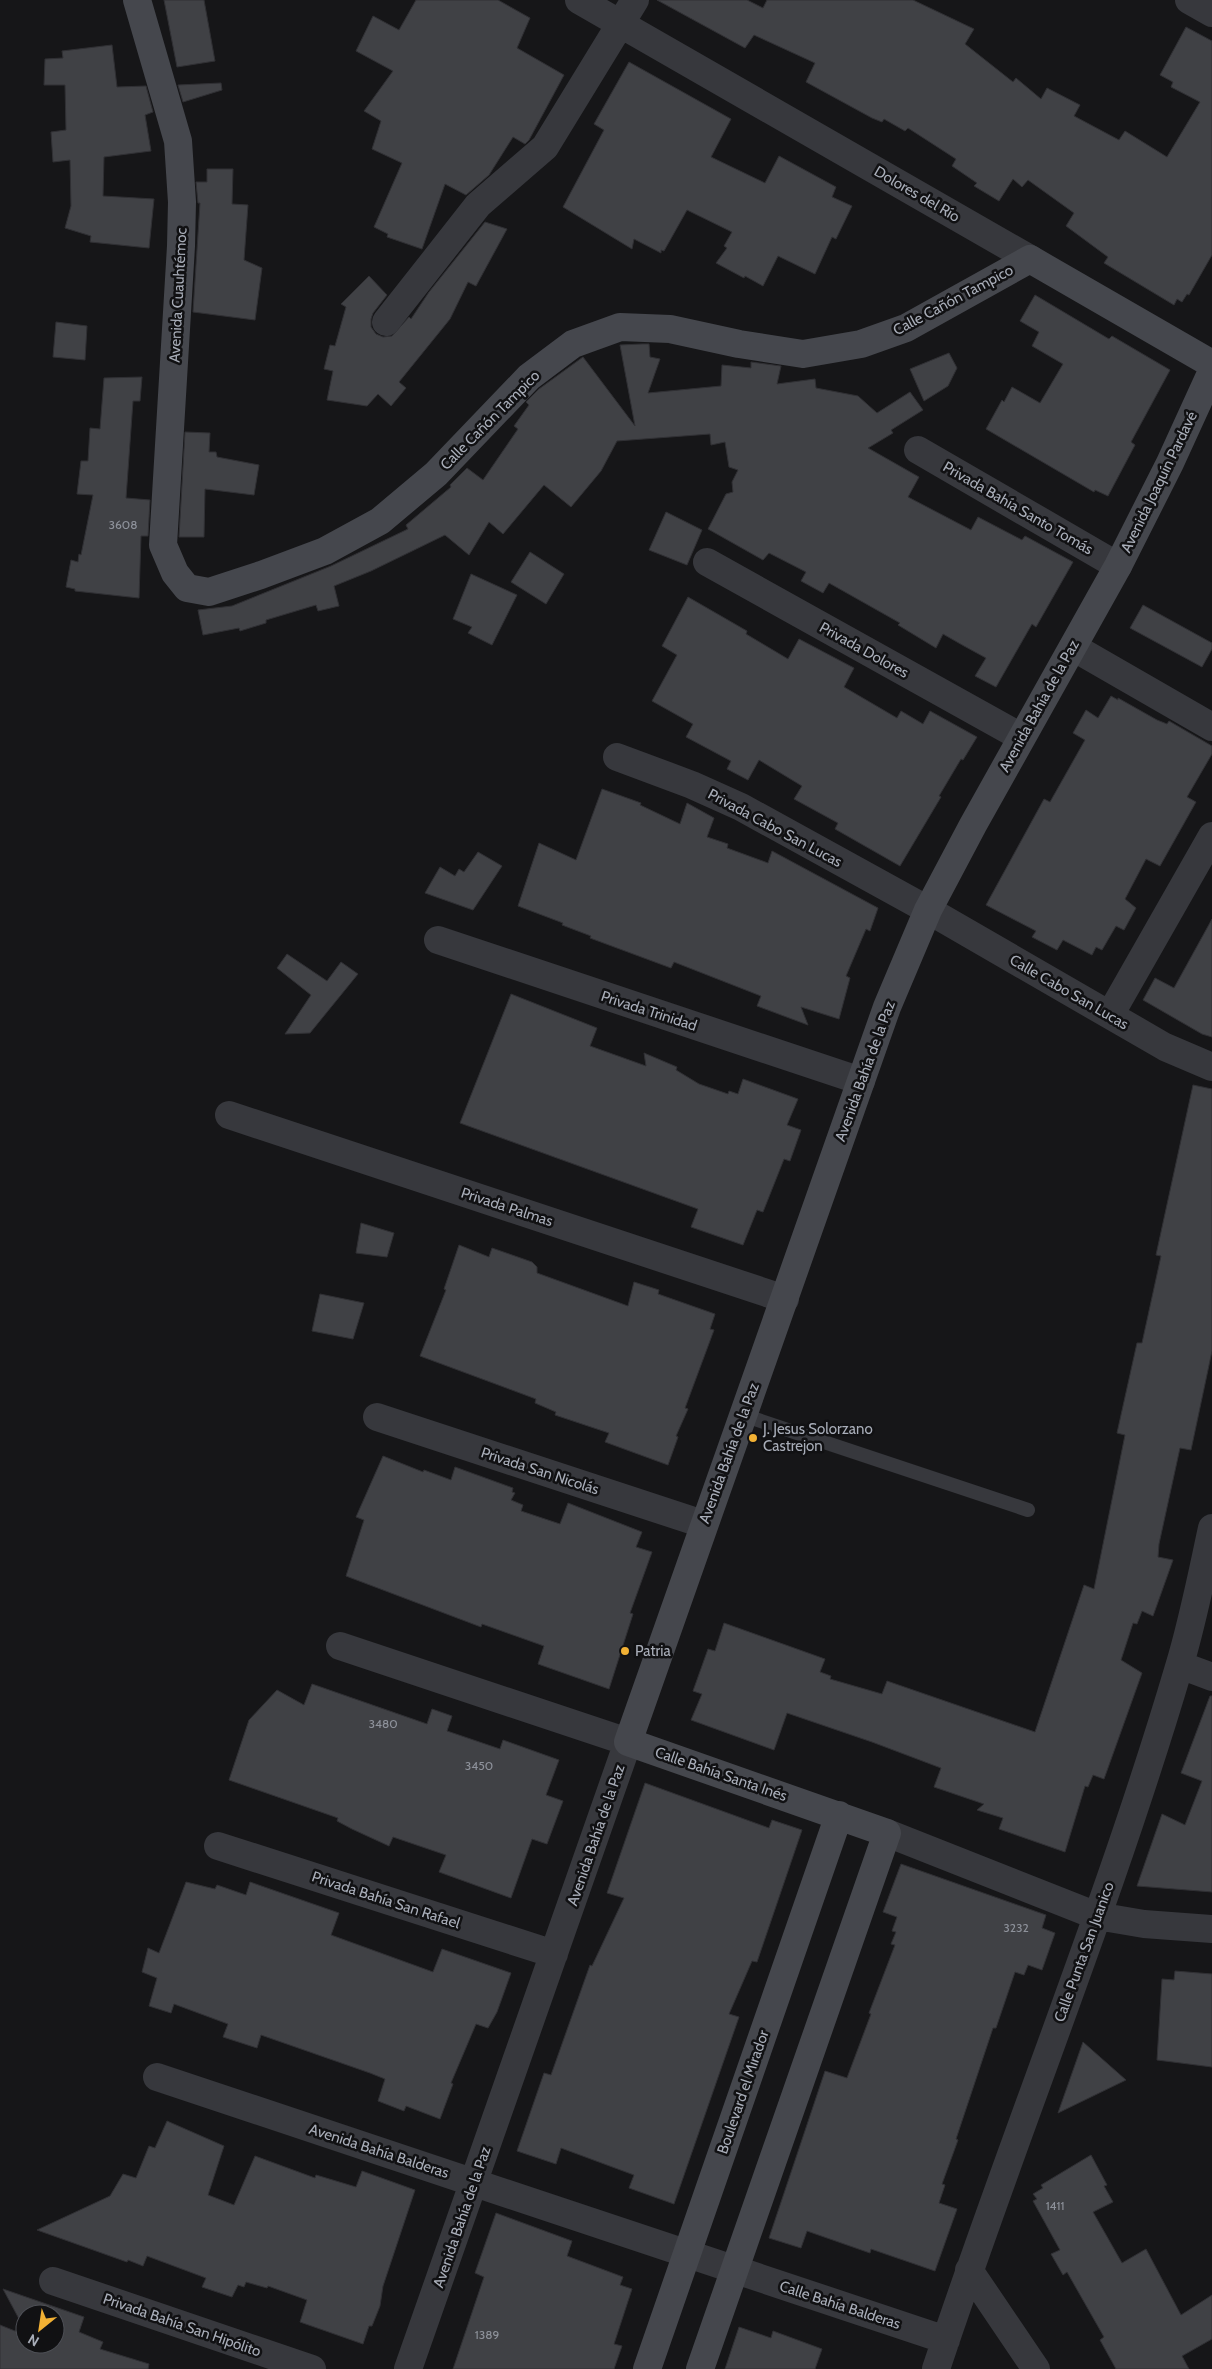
<svg xmlns="http://www.w3.org/2000/svg" width="1212" height="2369" viewBox="0 0 1212 2369" font-family="Cabin,sans-serif">
	<style>
		.building { fill: #404145; stroke: #303034 }
		.lines { fill: none; stroke-linecap: round; stroke-linejoin: round }
		.lane { stroke: #37383d; stroke-width: 14 }
		.street { stroke: #37383d; stroke-width: 28 }
		.secondary { stroke: #45474d; stroke-width: 28 }
		.poi-dot { fill: #f2b134; stroke: #111113; stroke-width: 2 }
		.labels { text-anchor: middle; dominant-baseline: central; stroke-width: 5; stroke-linejoin: round; paint-order: stroke }
		.number-label { font-size: 12px; fill: #8e929b }
		.street-label { font-size: 15px; fill: #a8adb8; stroke: #111113 }
		.poi-label { font-size: 15px; fill: #a8adb8; stroke: #111113; text-anchor: start }
	</style>
	<rect width="100%" height="100%" fill="#161618"/>
	<path class="building" d="M164 0H204L215 61 177 67Z
		M416 0H498L530 18 517 48 564 75 529 140 525 144 513 137 489 175 466 195 445 184 422 249 387 237 388 234 374 227 402 163 372 149 381 121 364 111 393 71 356 51 373 16 399 30Z
		M657 0H747L763 8 767 0H913L974 29 965 44 1013 82 1016 78 1041 99 1047 88 1080 105 1074 116 1119 140 1125 131 1167 157 1200 102 1171 87 1173 82 1160 75 1186 27 1212 41V255L1189 295 1187 294 1182 302 1177 299 1174 305 1104 263 1108 257 1066 226 1074 213 1028 180 1022 187 1013 179 999 201 974 186 977 183 952 166 956 159 908 128 905 131 884 119 882 122 872 118 806 82 815 63 754 35 745 48Z
		M112 45 117 87 146 86 153 112 145 115 151 151 104 157 103 196 154 199 149 248 90 242 91 236 65 228 71 206 70 160 53 162 51 132 66 130 65 85H44L45 59 63 58 62 51Z
		M629 62 731 119 711 157 765 183 779 156 836 187 832 197 852 206 836 239 832 237 815 274 778 256 763 286 745 276 744 278 716 263 727 248 724 246 732 232 687 210 664 251 661 250V253L634 239 632 249 563 207 604 130 594 124Z
		M221 83 222 90 183 102 178 85Z
		M207 169H233L232 204 248 205 244 260 262 268 255 320 193 312 200 203H198L196 182H207Z
		M485 222 507 229 476 286 468 282 450 319 399 382 406 388 391 406 378 394 367 406 327 400 333 371 324 369 330 345 335 346 346 307 341 304 369 276 387 295 373 313 371 319V327L376 334 383 337 392 336 409 317 411 319 429 292Z
		M1035 295 1109 339 1112 336 1170 370 1131 442 1135 445 1108 496 1095 490 1094 492 986 429 1002 400 1004 402 1012 387 1040 403 1063 364 1032 346 1039 332 1020 321Z
		M56 322 87 326 85 360 53 357Z
		M642 344H649L650 357 660 359 648 393 721 386 722 365 751 368V362L781 366 777 384 815 379 816 388 858 396 877 413 910 392 923 410 891 430 893 433 868 448 919 477 908 497 971 530 978 517 1022 540 1025 536 1073 562 1036 627 1032 624 996 687 975 676 986 658 964 646 943 634 936 648 898 625 900 623 829 583 823 593 801 581 806 572 769 553 763 560 708 529 726 494 733 492 732 482 738 470 729 467 725 442 711 445 710 434 617 441 601 471 571 507 544 485 503 534 489 522 469 555 445 535 371 571 334 586 339 606 318 611 316 605 266 620V623L240 631 239 628 203 635 198 610 232 606 331 566 408 529 406 525 451 487 450 485 467 468 483 480 518 429 514 426 529 405 526 402 539 389 583 357 635 426 620 345Z
		M949 353 957 368 948 386 924 401 910 369Z
		M142 377 140 401H133L126 498 150 500 148 536H141L139 598 75 591V589L66 587 71 560 78 562 79 554 81 555 93 495 77 494 81 461H88L90 428 100 429 104 378Z
		M185 432 210 433 209 452H216L217 457 259 465 254 495 205 489 204 537H179Z
		M666 512 702 530 687 565 649 550Z
		M530 552 564 574 546 604 511 582Z
		M471 574 517 595 492 645 468 633 472 627 453 619Z
		M688 597 747 631 746 634 788 659 799 639 854 668 844 687 897 718 901 711 923 724 930 711 977 737 963 760 961 759 939 796 941 797 900 866 835 829 838 823 794 799 802 786 759 760 748 780 727 769 731 761 686 737 693 724 652 701 677 655 662 646Z
		M1143 605 1212 643V649L1202 667 1130 628Z
		M1111 696 1118 700V698L1157 720 1167 724 1169 721 1212 746V754L1187 797 1196 802 1160 866 1146 859 1125 899 1136 908 1124 930 1116 926 1102 950 1096 947 1092 955 1063 940 1057 950 1032 937 1036 931 986 905 1044 799 1050 802 1085 740 1073 733 1086 710 1098 718Z
		M602 789 641 803 640 805 680 824 687 803 714 818 707 837 728 844 727 848 768 863 772 851 878 908 870 931 866 929 846 976 850 978 839 1019 801 1007 808 1025 757 1006 761 996 674 962 671 968 590 938 591 936 562 925 563 923 518 906 539 843 576 860Z
		M478 852 502 866 473 910 425 893 440 867 455 876 459 869 464 872Z
		M1212 919V1037L1202 1034 1143 1000 1155 978 1174 988Z
		M287 954 327 981 341 962 358 974 310 1033 285 1034 311 995 277 968Z
		M511 994 597 1028 590 1046 646 1066 644 1053 677 1067 676 1070 699 1084 728 1094 729 1091 738 1094 743 1079 798 1099 787 1125 801 1130 790 1161 784 1159 763 1212 757 1210 743 1245 691 1227 698 1209 460 1123Z
		M1193 1085 1212 1089V1351L1191 1450 1180 1448 1159 1544 1158 1557 1173 1560 1153 1616 1142 1611 1137 1624 1133 1623 1121 1660 1142 1673 1104 1779 1093 1775 1088 1787 1085 1786 1065 1852 999 1829 1003 1818 977 1810 984 1804 934 1787 941 1768 872 1742 787 1713 774 1750 691 1720 702 1694 693 1691 708 1649 715 1651 724 1623 825 1659 820 1672 831 1676 830 1679 882 1694 887 1681 1035 1732 1084 1585 1094 1589 1125 1435 1117 1433 1137 1343H1142L1161 1256 1156 1255Z
		M361 1223 394 1233 387 1257 356 1253Z
		M459 1245 489 1257 492 1248 532 1262 537 1267V1273L628 1306 634 1282 659 1290 658 1294 715 1314 710 1329 714 1330 685 1408 688 1409 676 1436 678 1437 668 1465 605 1442 609 1433 555 1415 556 1412 535 1403 536 1399 420 1356 446 1290 444 1289Z
		M320 1294 364 1303 353 1339 312 1331Z
		M383 1456 423 1472 424 1470 451 1480 455 1467 513 1488 512 1492 515 1493 511 1500 523 1505 521 1511 560 1524 568 1503 642 1532 636 1547 652 1552 630 1613 633 1614 609 1689 538 1664 544 1646 482 1624 481 1627 346 1576 364 1520 356 1517Z
		M312 1684 427 1724 432 1709 452 1716 447 1731 500 1749 503 1740 559 1760 546 1795 563 1801 547 1844 532 1839 511 1898 439 1872 446 1855 393 1837 389 1846 352 1829 337 1821 338 1818 229 1780 249 1720 277 1690 304 1705Z
		M1210 1696H1212V1892L1137 1886 1162 1814 1185 1825 1202 1781 1181 1773Z
		M645 1783 769 1828 772 1820 802 1830 757 1962 752 1961 729 2014 739 2017 674 2204 629 2188 634 2175 561 2148 556 2164 517 2151 544 2073 551 2075 590 1965 592 1966 624 1898 607 1893Z
		M901 1864 1046 1915 1042 1928 1055 1933 1042 1970 1028 1965 1024 1975 1015 1972 996 2028H993L956 2139 958 2140 942 2184 945 2185 939 2203 957 2209 935 2271 871 2249 870 2253 807 2231 801 2248 769 2238 825 2071 847 2078 871 2014 869 2013 895 1945 891 1944 896 1932 892 1931 897 1917 883 1912Z
		M186 1882 215 1889 217 1885 246 1895 250 1882 339 1913 331 1935 433 1972 442 1949 511 1973 497 2012 488 2028 476 2024 451 2083 453 2084 440 2119 406 2106 404 2111 378 2101 385 2079 370 2073 261 2035 257 2048 223 2037 228 2024 174 2004 171 2013 149 2006 157 1978 142 1972 148 1948 159 1953Z
		M1175 1971 1212 1974V2067L1157 2060 1162 1979 1174 1980Z
		M1083 2042 1126 2080 1058 2113Z
		M167 2121 224 2146 208 2195 234 2205 255 2156 315 2178 316 2175 356 2187 362 2171 415 2190 383 2286 380 2306 372 2326H369L363 2344 300 2322 307 2300 268 2286 267 2288 246 2282 244 2287 238 2285 232 2297 202 2287 206 2278 147 2256 143 2266 128 2260 127 2262 37 2230 110 2196 123 2174 136 2178 149 2146 155 2148Z
		M1091 2155 1107 2185 1104 2186 1113 2202 1093 2212 1122 2263 1146 2249 1181 2315 1212 2295V2339L1182 2356 1189 2369H1116L1100 2340 1104 2337 1067 2272 1063 2275 1051 2254 1060 2250 1033 2201 1037 2199 1033 2194 1043 2188 1041 2185Z
		M496 2213 572 2241 567 2256 623 2277 620 2285 632 2289 614 2344 622 2346 614 2369H453L484 2277 475 2273Z
		M3 2289 84 2317 79 2332 103 2342 100 2349 149 2364 148 2369H0V2325L25 2335V2344H55V2314H25V2330Z
		M739 2327 771 2338 773 2331 822 2349 815 2369H725Z"/>
	<g class="lines">
		<path class="lane" d="M743 1415 1028 1510"/>
		<path class="street" d="M579 0 1030 259
			M1189 0 1212 13
			M386 322 478 205 545 147 635 0
			M918 450 1118 566
			M707 562 1021 737
			M1073 647 1212 727
			M617 757 692 785 741 807 928 910 1165 1047 1212 1067
			M438 940 861 1081
			M1110 1015 1212 836
			M229 1115 785 1299
			M377 1417 703 1524
			M340 1646 628 1742 408 2369
			M1180 1665 1212 1677
			M887 1833 1097 1916 1144 1924 1212 1929
			M218 1846 554 1954
			M157 2077 946 2340
			M969 2270 1036 2369
			M53 2281 312 2369
			M936 2369C1014 2134 1109 1904 1179 1667 1193 1621 1202 1574 1212 1528"/>
		<path class="secondary" d="M137 0 178 141 182 202 181 246 163 545 175 573 187 588 209 592 261 575 325 551 380 521 436 474 529 377 573 344 620 327 670 329 739 344 803 354 861 344 906 328 1030 259 1212 364
			M647 2369 839 1815
			M700 2369 887 1833 628 1742 887 1007 928 910 973 825 1118 566 1170 463 1212 371"/>
	</g>
	<g class="poi-dot">
		<circle cx="753" cy="1438" r="5"/>
		<circle cx="625" cy="1651" r="5"/>
	</g>
	<g class="labels">
		<g class="number-label">
			<text x="123" y="524">3608</text>
			<text x="383" y="1723">3480</text>
			<text x="479" y="1765">3450</text>
			<text x="1016" y="1927">3232</text>
			<text x="1055" y="2205">1411</text>
			<text x="487" y="2334">1389</text>
		</g>
		<g class="street-label">
			<text transform="translate(917 194) rotate(30)">Dolores del Río</text>
			<text transform="translate(178 295) rotate(-87)">Avenida Cuauhtémoc</text>
			<text transform="translate(953 300) rotate(-28)">Calle Cañón Tampico</text>
			<text transform="translate(490 420) rotate(-45)">Calle Cañón Tampico</text>
			<text transform="translate(1159 482) rotate(-64)">Avenida Joaquín Pardavé</text>
			<text transform="translate(1018 508) rotate(30)">Privada Bahía Santo Tomás</text>
			<text transform="translate(864 650) rotate(29)">Privada Dolores</text>
			<text transform="translate(1039 706) rotate(-61)">Avenida Bahía de la Paz</text>
			<text transform="translate(775 828) rotate(28)">Privada Cabo San Lucas</text>
			<text transform="translate(1069 992) rotate(30)">Calle Cabo San Lucas</text>
			<text transform="translate(649 1011) rotate(18)">Privada Trinidad</text>
			<text transform="translate(865 1071) rotate(-70)">Avenida Bahía de la Paz</text>
			<text transform="translate(507 1207) rotate(18)">Privada Palmas</text>
			<text transform="translate(729 1453) rotate(-70)">Avenida Bahía de la Paz</text>
			<text transform="translate(540 1471) rotate(18)">Privada San Nicolás</text>
			<text transform="translate(721 1774) rotate(19)">Calle Bahía Santa Inés</text>
			<text transform="translate(596 1835) rotate(-71)">Avenida Bahía de la Paz</text>
			<text transform="translate(386 1900) rotate(18)">Privada Bahía San Rafael</text>
			<text transform="translate(1084 1952) rotate(-70)">Calle Punta San Juanico</text>
			<text transform="translate(743 2092) rotate(-71)">Boulevard el Mirador</text>
			<text transform="translate(379 2151) rotate(18)">Avenida Bahía Balderas</text>
			<text transform="translate(462 2217) rotate(-71)">Avenida Bahía de la Paz</text>
			<text transform="translate(840 2305) rotate(18)">Calle Bahía Balderas</text>
			<text transform="translate(182 2325) rotate(19)">Privada Bahía San Hipólito</text>
		</g>
		<g class="poi-label">
			<text x="763" y="1429">J. Jesus Solorzano<tspan x="763" dy="17">Castrejon</tspan></text>
			<text x="635" y="1651">Patria</text>
		</g>
	</g>
	<g transform="translate(40 2329) rotate(210)"><circle r="24" fill="#111113" stroke="#4d4f55"/>
	<path d="M0-4L9 19L0 12L-9 19Z" fill="#f2b134"/>
	<text y="-8" font-size="14" font-weight="bold" text-anchor="middle" fill="#a8adb8">N</text>
	</g>
</svg>
